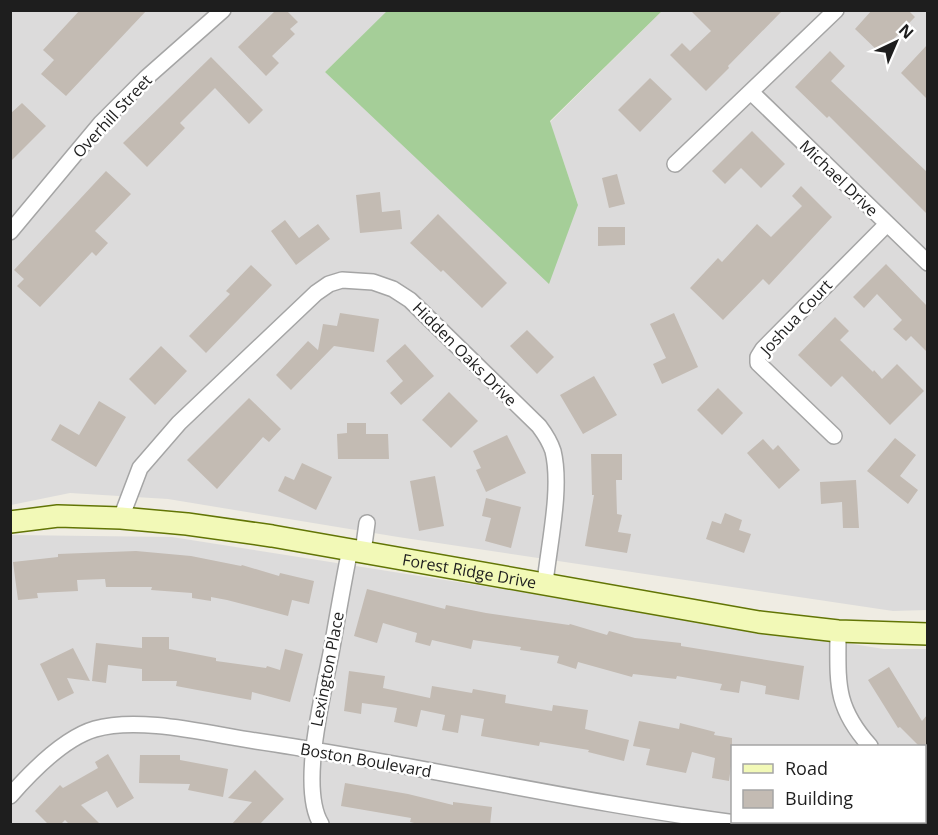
<svg xmlns="http://www.w3.org/2000/svg" width="938" height="835" viewBox="0 0 938 835" font-family="'Open Sans',sans-serif">
	<style>
		.residential { fill: #dcdbdb; fill-rule: evenodd }
		.forest { fill: #a5ce98 }
		.building { fill: #c3bbb3 }
		.lines { fill: none; stroke-linecap: round; stroke-linejoin: round }
		.street-casing { stroke: #a5a5a5; stroke-width: 18 }
		.secondary-casing { stroke: #627505; stroke-width: 24 }
		.street { stroke: #fff; stroke-width: 15 }
		.secondary { stroke: #f2f9b7; stroke-width: 21 }
		.labels { text-anchor: middle; dominant-baseline: central; stroke-width: 5; stroke-linejoin: round; paint-order: stroke }
		.street-label { font-size: 16px; fill: #1e1e1e; stroke: #fff }
	</style>
	<rect width="100%" height="100%" fill="#efece3"/>
	<path class="residential" d="M11 11H388L325 72 578 205 550 122 662 11H927V610L893 611 398 537 168 499 70 493 11 505Z
		M11 535 172 537 884 649H927V824H11ZM732 746H924V822H732Z"/>
	<path class="forest" d="M388 10 662 11 550 121 578 205 549 284 325 72Z"/>
	<path class="building" d="M80 10H147L66 96 41 74 54 60 43 50Z
		M276 10H286L298 22 290 29 295 34 272 56 279 63 266 76 238 47Z
		M690 10H783L728 66 729 68 706 91 670 55 682 43 690 51 711 31Z
		M872 10H908L915 17 880 53 855 29Z
		M927 45V99L901 73Z
		M830 51 845 66 831 81 927 172V214L829 116 827 118 795 87Z
		M211 57 263 110 249 124 215 88 180 123 185 128 147 167 123 143Z
		M650 78 672 99 640 132 618 110Z
		M22 103 46 126 10 162V114Z
		M752 131 785 164 761 188 741 168 725 184 712 171Z
		M106 171 131 194 95 231 108 243 96 256 92 252 40 307 17 286 24 279 14 270Z
		M617 174 625 204 609 208 602 178Z
		M801 186 832 217 769 285 763 279 723 320 690 288 718 258 722 262 757 224 771 237 802 206 792 196Z
		M380 192 382 212 400 210 402 229 360 233 356 195Z
		M438 214 507 283 482 308 443 270 441 272 410 243Z
		M285 220 299 238 318 224 330 239 296 265 271 231Z
		M598 227H625V245L598 246Z
		M886 264 927 306V352L911 336 906 341 893 329 902 320 877 294 864 308 853 297Z
		M251 265 272 285 206 353 189 336 230 294 226 291Z
		M340 313 379 319 374 352 334 346 291 390 276 375 308 341 318 350 323 324 337 326Z
		M674 313 698 367 662 384 653 364 666 358 650 324Z
		M835 317 849 331 840 340 873 372 874 370 882 379 897 364 924 391 890 425 842 376 831 387 798 355Z
		M527 330 554 357 537 374 510 346Z
		M405 344 434 376 401 405 390 393 403 381 386 361Z
		M161 346 187 371 155 405 129 379Z
		M594 376 617 415 583 434 560 395Z
		M718 388 743 413 722 435 697 410Z
		M449 392 478 421 451 448 422 420Z
		M249 398 281 429 269 442 263 437 217 489 187 460Z
		M99 401 126 417 96 467 51 440 60 424 79 435Z
		M347 423H366V434H388L389 459H338L337 434 347 433Z
		M507 435 526 473 486 492 476 470 481 468 473 451Z
		M895 438 916 455 900 476 918 490 908 504 867 471Z
		M763 439 773 450 778 445 800 470 779 489 747 453Z
		M591 454H622V480H616L617 514 622 515 618 532 631 534 627 553 585 546 594 495H592Z
		M302 463 332 477 316 510 278 491 285 476 294 480Z
		M435 476 444 526 419 531 410 481Z
		M856 480 859 528H843L842 502 821 504 820 482Z
		M486 498 521 507 511 548 485 541 491 518 482 516Z
		M725 513 742 520 739 530 751 534 744 553 706 539 712 521 721 524Z
		M136 551 191 556 241 566 242 565 279 576 280 573 314 581 309 604 292 600 288 616 227 600 211 597V601L192 598V593L151 590 152 587H106L105 579 77 580 78 591 37 593 38 598 18 600 13 562 58 557V554Z
		M367 589 445 609 446 605 486 613 569 625 570 624 607 635 609 631 635 638 681 643V646L804 666 799 700 765 694 766 686 741 681 739 693 720 690 722 684 677 676 676 679 633 674 632 677 578 662 576 669 557 663 559 656 520 650 521 647 473 640 471 649 432 640 430 646 415 642 417 633 383 623 377 643 354 636Z
		M142 637H169V649L216 658V661L266 668 267 666 280 670 285 649 303 654 290 702 252 692 251 700 176 686 177 681H142V669L108 665 106 683 92 681 96 643 142 648Z
		M73 648 90 681 67 678 74 693 58 701 40 664Z
		M889 667 922 721 927 715V754L924 751V747H920L900 727 898 728 868 680Z
		M349 671 385 676 383 688 430 698 432 686 472 693 473 689 506 695 505 703 552 711 553 705 588 710 585 729 629 740 624 761 588 752 589 750 540 742 539 746 481 736 484 719 461 715 458 733 442 730 445 715 421 710 417 727 394 722 397 708 362 703 361 714 344 711Z
		M639 721 679 729 680 723 715 732 714 735 732 738V759L729 781 712 778 715 758 692 752 686 773 646 765 650 749 633 746Z
		M108 754 134 798 117 808 107 791 81 805 101 825H70L65 820 60 825H49L35 811 60 785 63 788 98 768 95 762Z
		M140 755H180V760L228 769 223 797 188 790 190 784 139 783Z
		M255 770 284 799 259 825H231L252 802 228 798Z
		M345 783 408 794 453 805V802L492 807 490 825H423L410 822 411 818 341 806Z"/>
	<g class="lines">
		<g class="street-casing">
			<path id="street" d="M751 92 928 263
				M675 164 836 10
				M10 232 101 123 146 78 223 10
				M834 436 758 363V357L763 349 887 224
				M121 518 140 468 179 423 316 293 329 284 342 280 373 282 393 289 410 300 539 426C545 434 550 442 553 451 562 488 549 544 545 583
				M363 552 367 523
				M838 631C838 682 834 706 870 746
				M10 796C31 772 64 738 95 729 140 716 209 734 256 741 419 765 579 803 743 824
				M924 802 928 805
				M321 824C299 788 323 695 331 653 337 619 343 584 350 549
				M843 824 851 822"/>
		</g>
		<g class="secondary-casing">
			<g id="secondary">
				<path id="s1" d="M10 522 58 516 121 518 187 524 272 536 759 622 838 631 928 634"/>
			</g>
		</g>
		<use href="#street" class="street"/>
		<use href="#secondary" class="secondary"/>
	</g>
	<g class="labels">
		<g class="street-label">
			<text transform="translate(112 116) rotate(-47)">Overhill Street</text>
			<text transform="translate(839 178) rotate(44)">Michael Drive</text>
			<text transform="translate(796 317) rotate(-47)">Joshua Court</text>
			<text transform="translate(465 354) rotate(45)">Hidden Oaks Drive</text>
			<text stroke="none"><textPath href="#s1" startOffset="464">Forest Ridge Drive</textPath></text>
			<text transform="translate(327 669) rotate(-79)">Lexington Place</text>
			<text transform="translate(366 760) rotate(10)">Boston Boulevard</text>
		</g>
	</g>
	<rect width="938" height="835" fill="none" stroke="#1e1e1e" stroke-width="24"/>
	<rect x="731" y="745" width="195" height="78" fill="#ffffff" stroke="#a5a5a5" stroke-width="1.5"/>
	<rect x="743" y="764" width="30" height="9" fill="#f2f9b7" stroke="#a5a5a5" stroke-width="1.5"/>
	<text x="785" y="775" font-size="18" fill="#1e1e1e">Road</text>
	<rect x="743" y="790" width="30" height="18" fill="#c3bbb3" stroke="#a5a5a5" stroke-width="1.5"/>
	<text x="785" y="805" font-size="18" fill="#1e1e1e">Building</text>
	<g transform="translate(896 42) rotate(44)" stroke="#ffffff" stroke-width="4.5" paint-order="stroke">
	<path d="M0-4.5L10 22L0 15L-10 22Z" fill="#1e1e1e"/>
	<text y="-9" font-size="16" font-weight="bold" text-anchor="middle" fill="#1e1e1e">N</text>
	</g>
</svg>
